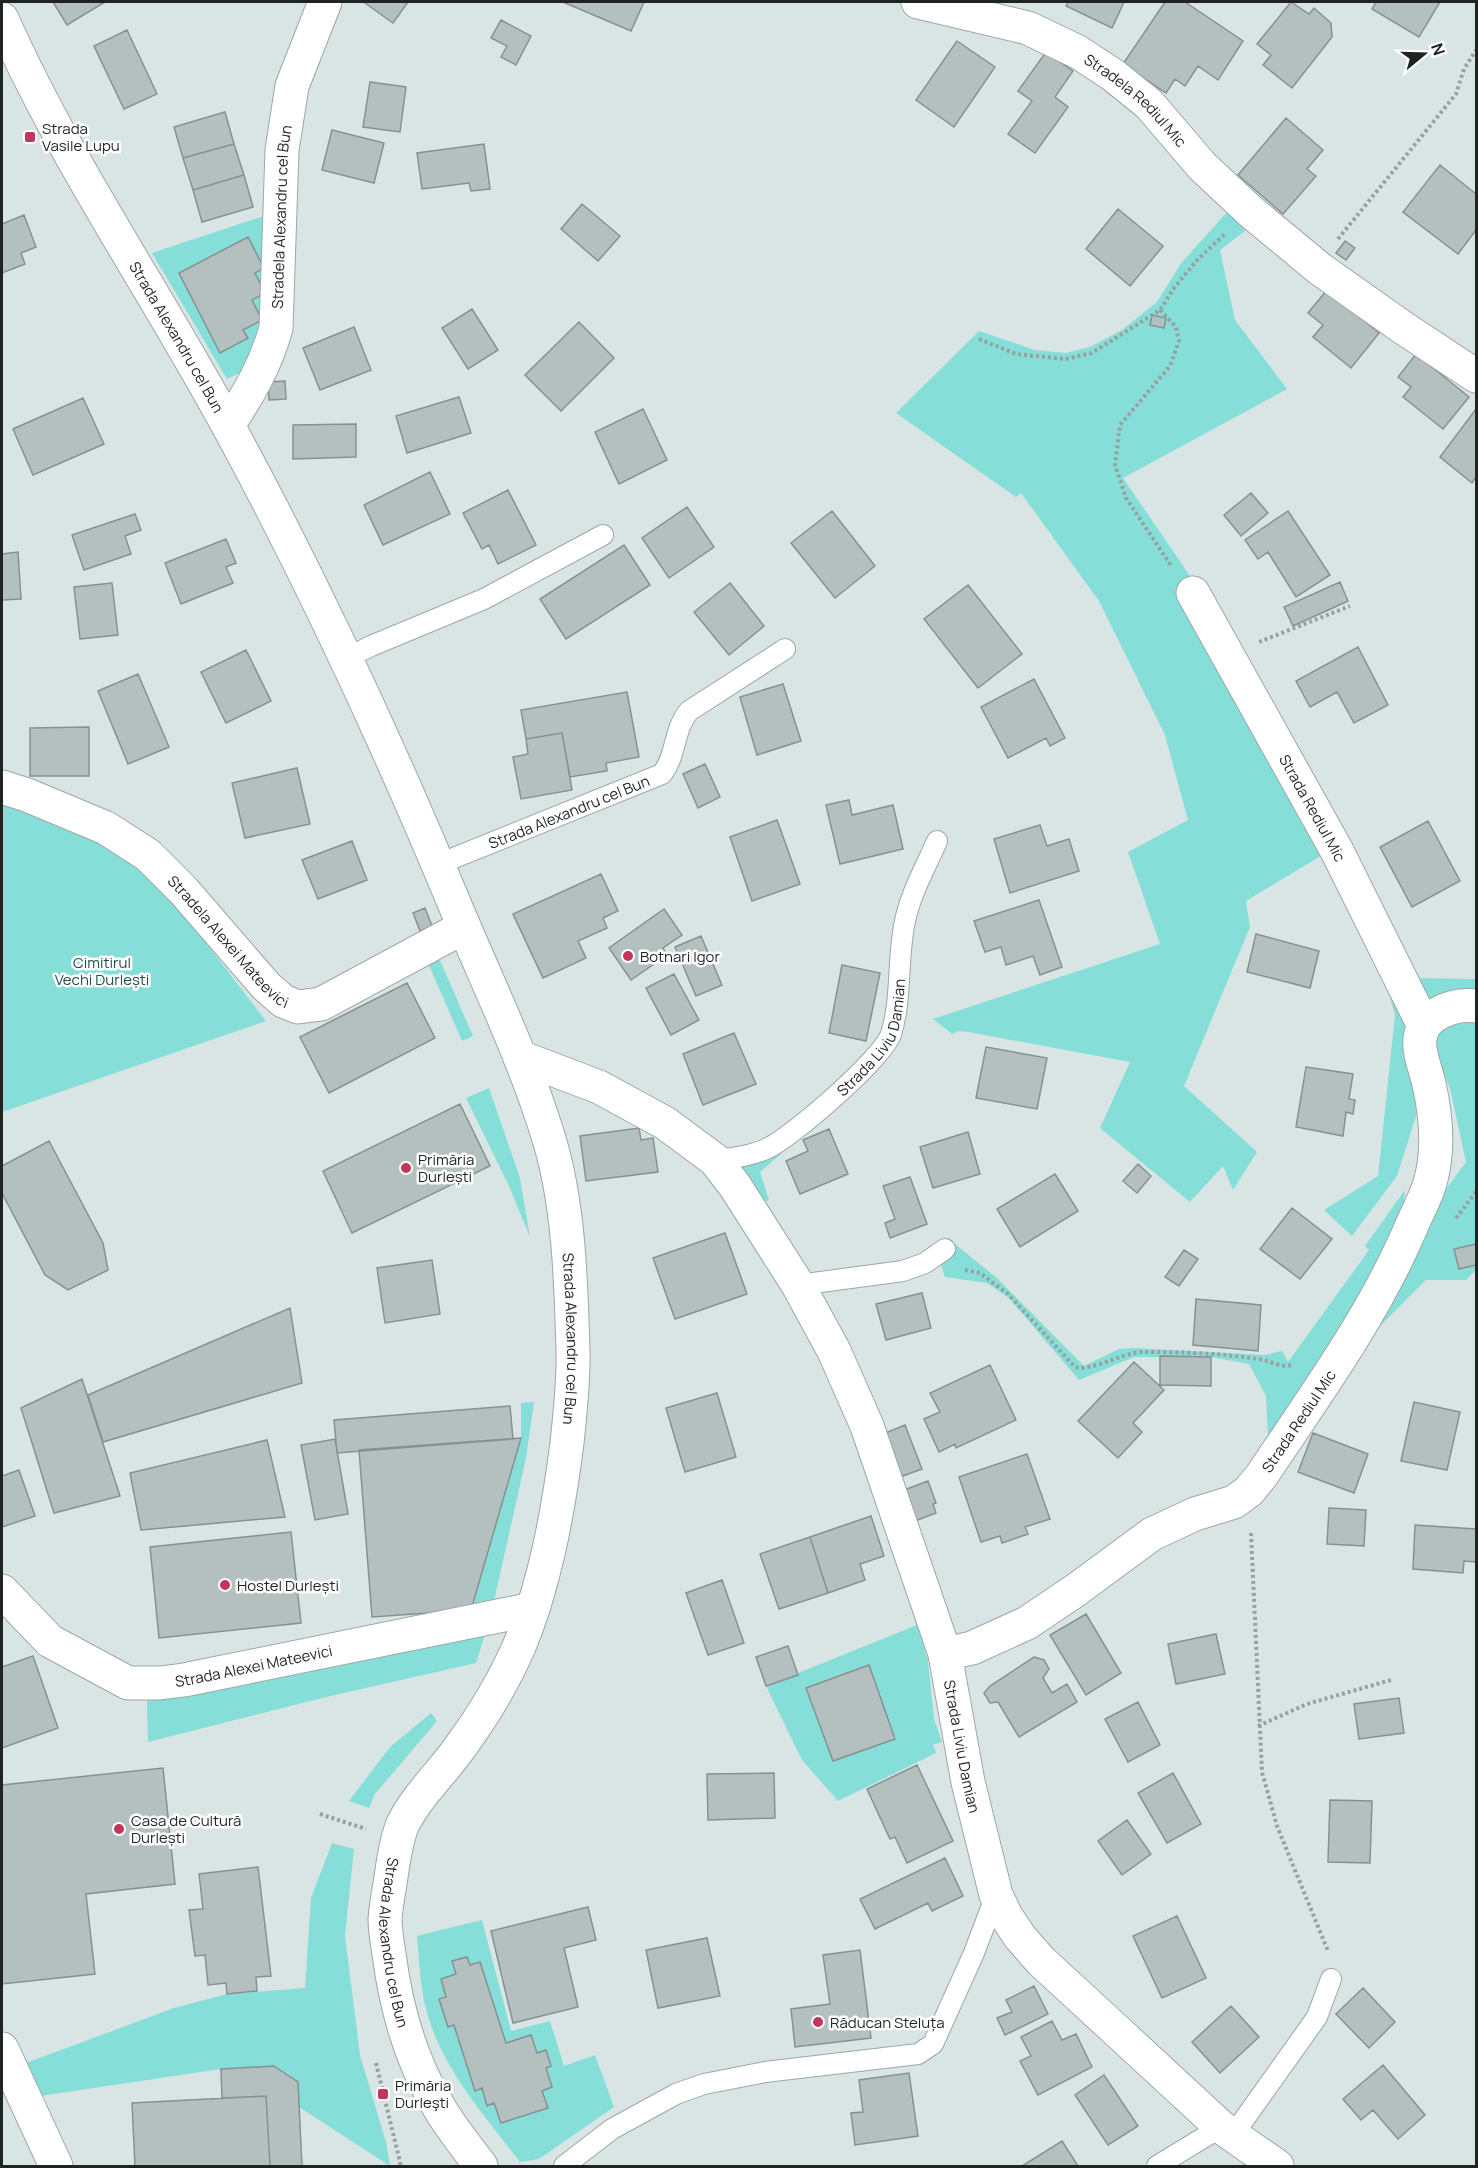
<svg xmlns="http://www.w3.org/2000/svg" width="1478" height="2168" viewBox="0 0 1478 2168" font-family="Manrope,sans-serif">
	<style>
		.green { fill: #86ded9 }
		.building { fill: #b4c0bf; stroke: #869190; stroke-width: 1.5 }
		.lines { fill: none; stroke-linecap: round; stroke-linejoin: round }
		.service-casing { stroke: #9ca7a6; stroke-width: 22 }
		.minor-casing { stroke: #9ca7a6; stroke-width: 35 }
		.tertiary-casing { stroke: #9ca7a6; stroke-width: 35 }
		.path { stroke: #97a1a0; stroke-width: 4; stroke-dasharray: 3 3; stroke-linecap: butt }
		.service { stroke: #fff; stroke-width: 20 }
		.minor { stroke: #fff; stroke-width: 33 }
		.tertiary { stroke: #fff; stroke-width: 33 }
		.poi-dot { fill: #c4355c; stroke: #fff; stroke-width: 2 }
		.labels { text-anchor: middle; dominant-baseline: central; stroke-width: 5; stroke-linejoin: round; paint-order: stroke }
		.street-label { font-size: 15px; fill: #1f2423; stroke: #fff }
		.poi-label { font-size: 15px; fill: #1f2423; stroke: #fff; text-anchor: start }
		.park-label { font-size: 15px; fill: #224f4d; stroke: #fff }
	</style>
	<rect width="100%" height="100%" fill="#d8e5e4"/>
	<path class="green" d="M1229 210 1250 227 1220 250 1235 320 1287 389 1123 478 1192 579 1177 587 1324 854 1246 901 1250 927 1184 1086 1257 1152 1233 1190 1223 1166 1190 1202 1100 1128 1130 1062 969 1032 959 1031 952 1034 933 1019 1160 944 1128 852 1188 820 1165 735 1099 601 1021 493 1016 497 896 413 979 331 1035 350 1066 353 1090 347 1122 330 1157 302 1182 262Z
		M273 213 267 317 242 372 227 379 152 253Z
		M2 800 111 844 173 900 266 1021 2 1112Z
		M439 958 473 1036 462 1041 428 963Z
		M1382 969 1405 1017 1418 1110 1397 1176 1352 1236 1324 1210 1378 1176 1395 1015Z
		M1409 978 1476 979V994L1434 1002 1418 999Z
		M1476 1015V1270L1466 1280H1426L1357 1349 1441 1196 1466 1162 1450 1088 1430 1039 1441 1022Z
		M489 1088 520 1178 530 1237 509 1186 466 1098Z
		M782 1153 760 1172 769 1200 758 1204 731 1167Z
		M1405 1190 1402 1223 1268 1450 1238 1479 1268 1437 1266 1396 1249 1364 1211 1357H1134L1079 1380 1009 1298 987 1283 945 1277 940 1261 955 1244 997 1278 1084 1366 1119 1349 1134 1348 1265 1355 1282 1351 1288 1362 1369 1250 1365 1246Z
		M534 1402 526 1458 492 1610 469 1617 521 1438V1403Z
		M917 1625 928 1661 934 1719 942 1742 933 1745 936 1753 838 1801 802 1760 766 1686Z
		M485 1634 476 1663 326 1697 148 1742 147 1701Z
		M431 1713 437 1721 375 1794 369 1808 349 1801 390 1747Z
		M332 1843 354 1849 345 1936 360 2055 386 2142 390 2166 299 2107 297 2082 274 2066 221 2069 40 2096 26 2063 174 2008 227 1994 305 1988 311 1898Z
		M482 1920 511 2031 550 2021 564 2066 595 2055 614 2107 539 2159 520 2162C483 2113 440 2067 425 2005 420 1983 419 1959 417 1936Z"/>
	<path class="building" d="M53 2H105L67 25Z
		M366 2H408L393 23 365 3Z
		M563 2H644L631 31Z
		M1068 2H1124L1112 28 1066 6Z
		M1165 2H1185L1243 41 1218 80 1198 66 1185 86 1175 79 1166 93 1123 64Z
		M1291 2 1309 14 1314 8 1331 23 1332 37 1292 88 1263 65 1271 55 1257 44Z
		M1376 2H1440L1419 37 1372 9Z
		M501 20 531 36 516 65 501 57 507 46 491 38Z
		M127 30 157 94 124 109 94 46Z
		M957 41 995 67 954 127 916 100Z
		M1046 52 1073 71 1055 97 1068 107 1035 153 1008 134 1032 101 1018 91Z
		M370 82 406 87 400 132 363 127Z
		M225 112 234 144 183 158 174 127Z
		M1286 118 1323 150 1307 169 1316 176 1283 214 1238 175Z
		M332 130 384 143 374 183 322 170Z
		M234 144 244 175 193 190 183 158Z
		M484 144 490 189 471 191 469 183 422 189 417 153Z
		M1440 165 1476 194V230L1458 254 1403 212Z
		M244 175 253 207 202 222 193 190Z
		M582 204 620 236 598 261 561 229Z
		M1118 209 1163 246 1130 286 1086 249Z
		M24 215 36 247 21 253 25 264 2 273V224Z
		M248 237 264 268 255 273 265 293 252 300 262 320 243 330 248 338 220 353 179 273Z
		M1345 241 1355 248 1346 260 1336 253Z
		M1327 290 1379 333 1351 368 1313 337 1323 325 1308 313Z
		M472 309 498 350 468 369 442 328Z
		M1152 315 1166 318 1164 328 1150 325Z
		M579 322 614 358 561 411 525 375Z
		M354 327 371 370 320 390 303 348Z
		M1416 354 1469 397 1443 429 1403 397 1411 387 1398 377Z
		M285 381 286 399 269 400 268 382Z
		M459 397 471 433 407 453 396 416Z
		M83 398 104 444 33 475 13 429Z
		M643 409 667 460 619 484 595 432Z
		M1476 409V477L1472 483 1440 457Z
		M356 424V457L293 459V425Z
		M430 472 450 514 383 545 364 505Z
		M508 490 536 545 498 564 489 545 482 549 463 513Z
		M1251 493 1268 513 1241 536 1224 515Z
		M687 507 714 547 669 578 642 538Z
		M832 511 875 566 835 598 791 543Z
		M1288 511 1330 575 1296 597 1268 552 1258 559 1245 540Z
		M135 514 141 530 125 536 131 554 84 570 72 535Z
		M226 539 236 563 226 567 233 583 181 604 165 563Z
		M624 545 650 585 566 639 540 599Z
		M18 552 21 599 2 600V554Z
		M1340 582 1348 601 1293 626 1284 607Z
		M112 583 118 635 80 639 74 587Z
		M730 583 764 626 729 655 694 612Z
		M968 585 1022 654 978 688 924 619Z
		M1358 647 1388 705 1354 723 1337 692 1310 707 1296 681Z
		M246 650 271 701 226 723 201 672Z
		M138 674 169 747 128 764 98 691Z
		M1034 679 1065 738 1050 746 1046 738 1008 758 981 707Z
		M783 684 801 741 757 755 740 697Z
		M627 692 639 757 606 763 607 771 570 777 562 733 526 739 521 710Z
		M89 727V776H30V728Z
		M562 733 572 790 521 799 513 757 528 754 526 739Z
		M705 764 720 797 698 808 683 774Z
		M297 768 310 824 245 838 232 783Z
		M849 800 852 815 893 805 903 849 840 864 826 805Z
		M777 820 800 884 752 901 730 837Z
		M1428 821 1460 881 1412 907 1380 847Z
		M1040 825 1047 846 1069 839 1079 871 1010 893 994 839Z
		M352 841 367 880 318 899 302 860Z
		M601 874 618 911 603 918 607 928 578 941 586 958 543 978 513 914Z
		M1039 900 1062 967 1040 975 1033 956 1006 965 1001 947 985 952 974 921Z
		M425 908 432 926 420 931 413 913Z
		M664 909 682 935 663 948 667 955 631 980 609 948Z
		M1256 934 1319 951 1310 988 1247 972Z
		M701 936 722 985 696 996 675 947Z
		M842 965 880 973 866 1041 829 1033Z
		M674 974 699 1020 671 1035 646 988Z
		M407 983 435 1038 329 1093 300 1037Z
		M734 1033 756 1084 703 1105 683 1054Z
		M986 1047 1047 1058 1037 1109 976 1098Z
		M1306 1067 1353 1074 1349 1099 1355 1100 1353 1114 1346 1112 1343 1136 1296 1127Z
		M460 1104 490 1166 352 1233 323 1171Z
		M639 1128 641 1140 653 1138 658 1172 586 1181 580 1136Z
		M829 1129 848 1174 800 1194 786 1161 808 1151 803 1140Z
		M968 1132 980 1174 933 1188 920 1147Z
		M49 1141 103 1243 108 1270 68 1290 45 1275 2 1193V1166Z
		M1138 1164 1151 1176 1137 1193 1123 1181Z
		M1055 1174 1078 1211 1020 1247 997 1209Z
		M910 1177 927 1224 890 1238 885 1223 895 1219 883 1186Z
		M1292 1208 1332 1239 1300 1279 1260 1249Z
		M725 1233 747 1294 675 1319 653 1258Z
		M1476 1244V1265L1459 1269 1454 1249Z
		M1184 1250 1198 1259 1179 1286 1165 1277Z
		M432 1260 440 1314 385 1323 377 1268Z
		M922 1293 931 1328 886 1340 876 1304Z
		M1196 1299 1261 1305 1258 1351 1193 1345Z
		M290 1308 302 1383 103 1442 88 1395Z
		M1160 1356 1211 1357V1386L1160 1385Z
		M1134 1362 1164 1390 1133 1423 1142 1432 1118 1458 1078 1421Z
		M990 1365 1016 1420 956 1448 955 1444 939 1452 924 1419 940 1412 930 1393Z
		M82 1379 120 1496 54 1513 21 1408Z
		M717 1393 736 1457 685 1472 666 1408Z
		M1414 1402 1460 1412 1447 1470 1401 1461Z
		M510 1406 513 1439 337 1453 334 1420Z
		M905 1425 922 1469 900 1477 883 1434Z
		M1313 1433 1368 1454 1354 1493 1298 1472Z
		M521 1438 471 1610 372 1617 359 1450Z
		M335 1439 348 1514 315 1520 301 1445Z
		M267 1440 285 1517 141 1530 130 1473Z
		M1027 1454 1050 1519 1025 1527 1028 1534 1002 1543 1000 1536 981 1542 959 1477Z
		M19 1470 35 1516 2 1527V1476Z
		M928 1481 936 1503 933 1504 936 1513 915 1521 904 1490Z
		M1329 1508 1366 1510 1364 1546 1327 1544Z
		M871 1516 884 1556 860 1564 865 1580 828 1593 810 1537Z
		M1415 1525 1476 1529V1562L1464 1561 1463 1573 1413 1569Z
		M291 1532 301 1623 159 1638 150 1547Z
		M810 1537 828 1593 779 1609 760 1554Z
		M722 1580 744 1643 708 1655 686 1593Z
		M1086 1614 1121 1673 1086 1695 1050 1635Z
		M1216 1634 1225 1674 1176 1684 1168 1644Z
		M788 1646 798 1675 766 1686 756 1657Z
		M33 1656 58 1728 2 1748V1667Z
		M1034 1657 1044 1660 1049 1669 1043 1678 1052 1693 1067 1684 1077 1702 1019 1737 998 1702 990 1703 984 1693 990 1686Z
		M869 1665 895 1739 833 1761 806 1688Z
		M1399 1698 1404 1733 1359 1739 1354 1704Z
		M1138 1702 1160 1745 1128 1762 1105 1719Z
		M917 1765 953 1841 907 1863 895 1837 890 1839 867 1789Z
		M163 1768 175 1884 86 1894 95 1974 2 1984V1785Z
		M774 1773 775 1818 708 1820 707 1774Z
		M1173 1773 1201 1824 1167 1843 1138 1793Z
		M1330 1800 1372 1801 1370 1863 1328 1862Z
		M1127 1820 1151 1854 1122 1875 1098 1841Z
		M945 1858 963 1896 932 1911 928 1903 875 1929 860 1899Z
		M258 1867 271 1976 256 1977 257 1991 227 1994 226 1983 208 1985 205 1955 195 1956 189 1910 203 1909 199 1874Z
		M588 1907 596 1940 564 1948 578 2007 513 2023 491 1931Z
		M1177 1916 1206 1978 1162 1998 1133 1936Z
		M707 1938 720 1996 658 2008 646 1950Z
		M860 1950 871 2038 795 2047 791 2009 830 2004 823 1955Z
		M467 1957 470 1965 480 1962 506 2043 531 2035 537 2053 546 2050 551 2066 546 2068 552 2087 542 2091 548 2108 501 2123 494 2103 487 2106 482 2088 475 2091 454 2025 448 2027 439 1999 446 1997 441 1979 456 1974 452 1961Z
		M1034 1986 1048 2014 1005 2035 997 2018 1012 2012 1006 2000Z
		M1363 1988 1395 2022 1369 2048 1336 2014Z
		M1231 2006 1259 2037 1220 2073 1192 2042Z
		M1052 2021 1062 2040 1076 2034 1092 2067 1038 2095 1020 2061 1031 2056 1021 2037Z
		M1383 2065 1425 2115 1398 2139 1373 2110 1361 2120 1343 2099Z
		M274 2066 298 2082 302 2166H270L266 2096 222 2098 221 2069Z
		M909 2073 918 2136 855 2145 851 2113 863 2112 859 2080Z
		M1104 2075 1138 2126 1108 2145 1075 2095Z
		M266 2096 270 2166H135L132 2103Z
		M1062 2141 1078 2166H1022Z"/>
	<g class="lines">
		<g class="service-casing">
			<g id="service">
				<path d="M347 658 371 646 484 599 603 535"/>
				<path id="s1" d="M439 864 662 774C677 755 673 730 689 711L785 649"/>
				<path id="s2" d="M715 1160C732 1158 752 1156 768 1148 792 1137 883 1058 891 1034 902 1000 897 957 905 921 911 892 926 867 937 841"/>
				<path d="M798 1285 903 1271 925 1263 945 1249"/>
				<path d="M1233 2135 1317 2017 1331 1979"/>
				<path d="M564 2166 612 2129 676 2094 704 2084 765 2072 918 2054 933 2044 974 1953 996 1895"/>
				<path d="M1157 2166 1221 2127"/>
			</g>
		</g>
		<g class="minor-casing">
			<g id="minor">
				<path id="s3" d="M918 2 1028 28 1078 52 1113 75 1149 104 1202 166 1250 211 1320 269 1402 327 1476 376"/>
				<path id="s4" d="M228 425C249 394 266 364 276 328L282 150 292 86 325 2"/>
				<path id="s5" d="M1193 593 1337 851 1424 1026"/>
				<path id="s6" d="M2 787 27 795 106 828 148 855 183 890 266 986 283 1001 298 1007 321 1004 464 927"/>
				<path id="s7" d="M520 1057 599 1087 665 1123 715 1160 735 1186 798 1285 834 1351 867 1426 945 1654 968 1782 996 1895 1006 1916 1020 1937 1041 1961 1117 2031 1221 2127 1277 2166"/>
				<path id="s8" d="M2 1591 50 1641 128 1683H160L184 1680 533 1609"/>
				<path id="s9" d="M945 1654 972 1648 1027 1623 1076 1590 1152 1534 1195 1514 1234 1502 1249 1491 1262 1475C1316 1394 1374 1315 1412 1225 1418 1211 1426 1197 1430 1183 1439 1152 1436 1115 1429 1084 1426 1070 1418 1052 1420 1039 1422 1014 1455 1003 1476 1006"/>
				<path d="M2 2049 56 2166"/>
			</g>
		</g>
		<g class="tertiary-casing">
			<g id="tertiary">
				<path id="s10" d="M2 19C66 163 156 292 231 431 315 586 389 746 457 910 489 986 525 1060 549 1139 569 1204 571 1282 573 1350 574 1381 570 1413 567 1443 558 1513 545 1585 518 1649 502 1685 481 1719 458 1750 440 1775 415 1798 402 1826 395 1844 393 1864 390 1884 388 1895 386 1907 385 1919 385 1930 387 1942 389 1954 396 2008 411 2062 440 2109 452 2129 467 2148 481 2166"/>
			</g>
		</g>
		<path class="path" d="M1338 239 1456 94 1464 69 1476 50
			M1160 310 1176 327 1179 341 1170 366 1120 425 1115 465 1126 498 1172 567
			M979 339 1016 354 1066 359 1092 353 1160 310 1174 288 1198 259 1225 234
			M1259 642 1350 606
			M1456 1218 1476 1192
			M965 1270 980 1273 1008 1294 1075 1367C1091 1372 1121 1353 1142 1352 1181 1352 1224 1353 1263 1360 1273 1362 1284 1369 1294 1364
			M1251 1533 1262 1772 1277 1826 1328 1951
			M1258 1726 1307 1704 1391 1680
			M320 1814 366 1829
			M376 2063 401 2166"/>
		<use href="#service" class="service"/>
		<use href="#minor" class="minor"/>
		<use href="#tertiary" class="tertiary"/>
	</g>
	<g class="poi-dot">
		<rect x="24" y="131" width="12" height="12" rx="3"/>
		<circle cx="628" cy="956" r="6"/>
		<circle cx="406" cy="1168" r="6"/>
		<circle cx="225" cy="1585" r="6"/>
		<circle cx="119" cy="1829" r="6"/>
		<circle cx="818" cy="2022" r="6"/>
		<rect x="377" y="2088" width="12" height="12" rx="3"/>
	</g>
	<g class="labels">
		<g class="street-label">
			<text stroke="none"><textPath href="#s3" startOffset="244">Stradela Rediul Mic</textPath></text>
			<text stroke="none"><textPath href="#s4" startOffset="220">Stradela Alexandru cel Bun</textPath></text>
			<text stroke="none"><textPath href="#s10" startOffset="363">Strada Alexandru cel Bun</textPath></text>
			<text stroke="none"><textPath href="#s5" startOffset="246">Strada Rediul Mic</textPath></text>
			<text stroke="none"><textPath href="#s1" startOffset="140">Strada Alexandru cel Bun</textPath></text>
			<text stroke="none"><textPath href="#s6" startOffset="280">Stradela Alexei Mateevici</textPath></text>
			<text stroke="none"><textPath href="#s2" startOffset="212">Strada Liviu Damian</textPath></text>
			<text stroke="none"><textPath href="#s10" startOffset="1450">Strada Alexandru cel Bun</textPath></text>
			<text stroke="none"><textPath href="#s9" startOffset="434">Strada Rediul Mic</textPath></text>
			<text stroke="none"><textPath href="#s8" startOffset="285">Strada Alexei Mateevici</textPath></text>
			<text stroke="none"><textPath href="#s7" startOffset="864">Strada Liviu Damian</textPath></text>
			<text stroke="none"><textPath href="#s10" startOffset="2098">Strada Alexandru cel Bun</textPath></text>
		</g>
		<g class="poi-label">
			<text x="42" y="128">Strada<tspan x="42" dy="17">Vasile Lupu</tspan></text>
			<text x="640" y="956">Botnari Igor</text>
			<text x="418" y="1159">Primăria<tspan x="418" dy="17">Durlești</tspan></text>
			<text x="237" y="1585">Hostel Durlești</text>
			<text x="131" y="1820">Casa de Cultură<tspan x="131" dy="17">Durlești</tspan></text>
			<text x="830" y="2022">Răducan Steluța</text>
			<text x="395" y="2085">Primăria<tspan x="395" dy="17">Durleşti</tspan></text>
		</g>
		<g class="park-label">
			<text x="102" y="962">Cimitirul<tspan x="102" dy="17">Vechi Durlești</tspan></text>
		</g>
	</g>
	<rect width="1478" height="2168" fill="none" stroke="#1f2423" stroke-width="6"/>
	<g transform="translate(1424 54) rotate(71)" stroke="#ffffff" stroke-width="4.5" paint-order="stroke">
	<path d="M0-4.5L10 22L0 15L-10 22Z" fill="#1f2423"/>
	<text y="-9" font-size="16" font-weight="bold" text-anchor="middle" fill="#1f2423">N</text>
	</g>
</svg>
